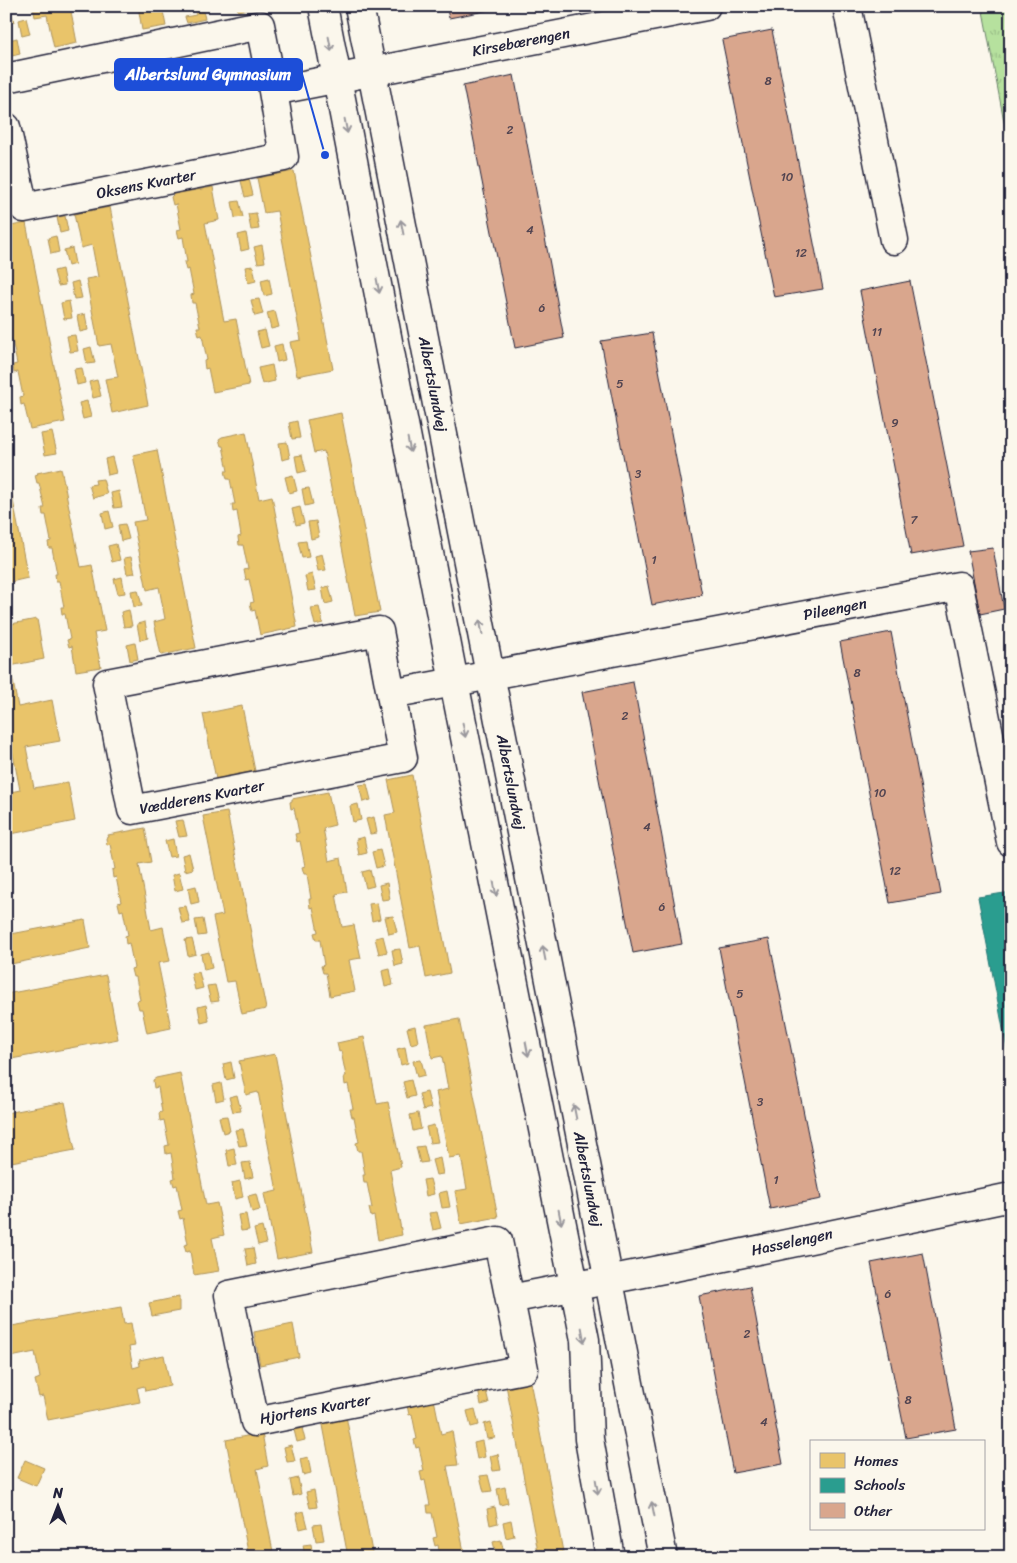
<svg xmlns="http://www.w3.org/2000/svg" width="1017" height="1563" viewBox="0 0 1017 1563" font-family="Sriracha,sans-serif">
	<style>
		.park { fill: url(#park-tufts); stroke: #6c826c }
		.homes { fill: #e9c46a; stroke: #ad935c }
		.schools { fill: #2a9d8f; stroke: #287876 }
		.building { fill: #d9a68d; stroke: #22223b }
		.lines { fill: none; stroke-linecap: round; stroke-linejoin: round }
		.minor-casing { stroke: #22223b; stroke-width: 31 }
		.tertiary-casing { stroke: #22223b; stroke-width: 31 }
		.minor { stroke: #fbf7ec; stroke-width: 28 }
		.tertiary { stroke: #fbf7ec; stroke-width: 28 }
		.oneway { stroke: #99979c }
		.labels { text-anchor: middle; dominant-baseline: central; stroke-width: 5; stroke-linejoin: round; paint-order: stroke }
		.number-label { font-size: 12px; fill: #504350 }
		.street-label { font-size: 15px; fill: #22223b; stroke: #fbf7ec }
		.leader { fill: none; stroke: #1d4ed8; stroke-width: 2 }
		.callout-dot { fill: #1d4ed8; stroke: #fbf7ec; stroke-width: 2 }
		.callout { fill: #1d4ed8; stroke: #1d4ed8; stroke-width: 2 }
		.callout-label { font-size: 16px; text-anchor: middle; font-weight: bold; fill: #fff }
	</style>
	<defs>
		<pattern id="park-tufts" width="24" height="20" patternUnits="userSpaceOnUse" patternTransform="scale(1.25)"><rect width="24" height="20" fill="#b6e19e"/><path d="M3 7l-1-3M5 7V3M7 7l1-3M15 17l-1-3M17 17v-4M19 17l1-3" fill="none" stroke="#9cc189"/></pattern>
	</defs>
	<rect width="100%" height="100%" fill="#fbf7ec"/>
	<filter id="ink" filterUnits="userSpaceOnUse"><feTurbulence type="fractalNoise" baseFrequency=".02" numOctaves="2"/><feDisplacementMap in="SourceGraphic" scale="10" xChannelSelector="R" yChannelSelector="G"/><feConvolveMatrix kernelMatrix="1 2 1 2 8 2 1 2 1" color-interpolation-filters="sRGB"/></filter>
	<g filter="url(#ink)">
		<path class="park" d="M982 6H1011V158Z"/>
		<path class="homes" d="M10 6 14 22 6 24V7Z
			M33 6H70L77 43 54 48 47 15 35 17Z
			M138 6H162L166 26 142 30Z
			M184 6H202L205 19 187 23 185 17 196 15 195 9 185 11Z
			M237 6H262V7L238 11Z
			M26 18 30 34 22 36 19 20Z
			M17 38 20 54 12 56 9 40Z
			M294 171 333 369 297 376 290 342 301 340 277 211 264 213 257 178Z
			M249 179 253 195 245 197 241 181Z
			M213 187 219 220 205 223 224 321 236 319 249 385 213 392 208 368 205 369 204 361 207 360 202 335 199 336 197 327H200L195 303H192L191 295 194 294 189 269 186 270 184 262H187L183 237 179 238 177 230 181 229 176 204 173 205 171 197 174 194Z
			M239 201 243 217 235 218 232 202Z
			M110 207 148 405 112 413 105 379 118 377 111 344 99 346 86 279 98 277 92 245 81 248 74 214Z
			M256 213 259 229 251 230 248 214Z
			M65 216 68 231 60 233 57 217Z
			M26 223 65 422 30 429 24 404 21 405 20 397 23 396 18 372 14 373 13 365 17 364 12 339H9L7 332 10 331 6 311V227Z
			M246 233 249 249 241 251 238 235Z
			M56 236 59 252 51 254 48 238Z
			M262 245 265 262 258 263 254 247Z
			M72 248 75 264 68 266 64 250Z
			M253 266 256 281 248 283 245 267Z
			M62 269 65 285 58 286 54 271Z
			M269 278 272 294 264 296 261 280Z
			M78 281 82 298 74 299 71 283Z
			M259 299 263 314 255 316 251 300Z
			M69 301 72 318 64 319 61 303Z
			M275 311 279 327 271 329 267 313Z
			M85 314 88 330 80 332 77 316Z
			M265 330 269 346 261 348 257 332Z
			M75 335 78 351 70 352 67 336Z
			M282 344 285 360 277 362 274 346Z
			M91 347 95 363 87 364 84 349Z
			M272 365 275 381 262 384 258 368Z
			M82 368 85 383 77 385 74 369Z
			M97 380 101 396 93 398 89 382Z
			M87 401 91 417 83 419 79 403Z
			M341 413 380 612 355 616 324 451 314 453 307 420Z
			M297 421 300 438 292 439 289 423Z
			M52 432 57 453 45 455 41 434Z
			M246 432 259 499 272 496 297 627 260 635 255 610 252 611 250 603 254 602 249 579 246 580 244 570 248 569 243 545H239L238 537 241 536 237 511 233 512 232 504H235L230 479H227L225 471H228L223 446H221L219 439 222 437Z
			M287 442 290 458 282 460 279 443Z
			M157 450 196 648 161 655 154 622 165 619 159 587 147 590 133 522 146 520 133 455Z
			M302 455 306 471 298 473 295 456Z
			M112 457 116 473 108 475 105 459Z
			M6 464 28 578 6 583Z
			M61 468 81 567 92 565 105 631 94 633 101 667 76 671 72 646 69 647 67 640 70 639 65 614H62L61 607H64L59 581H56L55 574H57L52 548H49L48 542 51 541 46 515H43L42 508H45L39 483H37L35 475 38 474 37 473Z
			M293 475 297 491 289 493 285 477Z
			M103 479 107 494 93 498 89 485 96 484 95 480Z
			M309 488 313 504 305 506 302 489Z
			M119 491 122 507 114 508 111 493Z
			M300 507 304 523 296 525 292 509Z
			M109 511 113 527 105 529 102 513Z
			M316 521 319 537 311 539 308 522Z
			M125 524 129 539 121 541 118 525Z
			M306 541 309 557 302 558 298 542Z
			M116 544 120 560 112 562 108 546Z
			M322 554 326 570 318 571 315 556Z
			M131 557 135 573 127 574 124 558Z
			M312 574 316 590 308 591 305 576Z
			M122 577 125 593 118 594 114 579Z
			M329 586 333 602 325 604 322 588Z
			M138 590 142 606 134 607 131 591Z
			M319 607 323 623 315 625 311 608Z
			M129 610 132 626 124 627 121 612Z
			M37 619 44 659 10 666 18 707 52 700 60 741 26 747 34 788 68 782 75 821 6 835V793L20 790 12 749 6 750V625Z
			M145 622 148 638 140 640 137 624Z
			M135 643 138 659 130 661 127 645Z
			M242 706 255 771 216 779 203 714Z
			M412 775 450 973 426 978 420 946 410 948 385 815 395 813 388 780Z
			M367 784 371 800 363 802 359 785Z
			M328 792 335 825 323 828 329 861 341 858 347 892 336 894 342 927 354 925 361 958 349 960 355 991 330 996 326 973H323L321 966 324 965 320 940H316L314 933 318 932 313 907 310 908 309 899H311L307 874H304L302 867 305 866 300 841 297 842 295 834 299 833 294 808 291 809 290 802 292 801V799Z
			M358 804 361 820 353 822 350 806Z
			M227 812 266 1009 242 1014 235 981 226 982 213 917 223 915 203 816Z
			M374 817 377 833 370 834 366 819Z
			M183 820 187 836 179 837 175 821Z
			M145 828 151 862 139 864 151 930 163 927 170 961 158 963 171 1028 147 1033 142 1009H139L137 1001 140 1000 136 977H133L131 969 134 968 129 943 126 944 125 936 128 935 123 910 120 911 118 903 121 902 116 877 113 878 112 870 115 869 110 844 107 845 106 838 109 837 108 835Z
			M364 837 367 853 359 855 356 839Z
			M173 839 176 856 169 857 165 841Z
			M380 850 384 866 376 868 372 852Z
			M189 853 193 869 185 871 182 855Z
			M370 870 374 886 366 888 362 872Z
			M179 873 183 889 175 891 172 875Z
			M387 883 390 899 382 900 379 885Z
			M196 886 199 902 191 904 188 888Z
			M377 903 380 919 372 921 369 904Z
			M186 906 190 922 182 923 178 907Z
			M393 916 397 932 389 934 385 917Z
			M203 919 206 935 198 936 195 920Z
			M85 920 90 948 6 965V935Z
			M383 936 387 952 379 954 375 938Z
			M192 939 196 954 188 956 185 940Z
			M400 949 403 964 395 966 392 950Z
			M209 952 212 968 204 970 201 954Z
			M390 969 393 985 385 987 382 971Z
			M199 972 203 988 195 990 191 973Z
			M106 975 118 1039 6 1060V994Z
			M215 985 219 1001 211 1002 207 986Z
			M206 1005 209 1021 201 1023 198 1007Z
			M459 1019 498 1217 461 1224 455 1191 467 1189 461 1156 449 1158 436 1092 448 1089 442 1056 432 1058 426 1025Z
			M415 1026 418 1042 411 1044 407 1028Z
			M364 1037 377 1104 388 1102 401 1167 390 1170 402 1235 378 1240 374 1216 371 1217 369 1208H372L367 1183H364L363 1175H365L361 1151H358L356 1143 359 1142 354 1117H352L350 1109H353L348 1084 345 1085 344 1076H346L341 1051 339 1052 337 1043Z
			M405 1047 408 1063 401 1065 397 1049Z
			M275 1054 313 1252 277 1259 264 1194 277 1191 258 1092 246 1095 239 1061Z
			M421 1060 425 1075 417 1077 413 1061Z
			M231 1062 234 1078 226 1080 223 1064Z
			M180 1073 206 1205 217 1203 224 1235 212 1238 219 1271 194 1275 190 1251 186 1252 184 1245 188 1244 183 1218 180 1219 178 1211 182 1210 177 1185 174 1186 172 1179 175 1178 171 1153 166 1154 165 1146 169 1145 164 1120 160 1121 159 1113 162 1112 158 1087 154 1088 153 1080 156 1078Z
			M411 1080 415 1096 407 1098 403 1082Z
			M221 1083 224 1099 216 1101 213 1085Z
			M427 1092 431 1108 423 1110 419 1094Z
			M237 1095 241 1111 233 1112 229 1097Z
			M65 1102 75 1150 6 1163V1113Z
			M418 1113 421 1129 413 1131 410 1115Z
			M227 1116 230 1131 223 1133 219 1117Z
			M434 1125 438 1142 430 1143 426 1127Z
			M243 1129 247 1145 239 1146 235 1130Z
			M424 1146 428 1162 420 1163 416 1147Z
			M234 1148 237 1165 229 1166 226 1150Z
			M440 1158 443 1174 436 1175 432 1160Z
			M250 1162 253 1177 245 1179 242 1163Z
			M430 1179 434 1194 426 1196 423 1180Z
			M240 1181 243 1197 235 1199 232 1183Z
			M447 1191 450 1207 442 1208 439 1193Z
			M256 1194 260 1210 252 1212 248 1196Z
			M437 1212 441 1228 433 1230 429 1213Z
			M246 1214 249 1230 241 1231 238 1215Z
			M262 1227 266 1243 258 1245 254 1229Z
			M253 1248 256 1264 248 1266 245 1249Z
			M179 1297V1311L152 1316 149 1303Z
			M121 1307 124 1324 131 1323 135 1346 129 1347 133 1368 140 1366 139 1360 164 1355 170 1386 145 1391 144 1386 137 1388 140 1402 48 1420 43 1396 39 1397 35 1380 40 1378 35 1352 6 1358V1327Z
			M293 1324 299 1357 260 1365 254 1332Z
			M530 1381 564 1557H539L506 1385Z
			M485 1387 489 1403 481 1405 478 1389Z
			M434 1399 441 1434 452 1431 458 1465 447 1466 465 1557H440L438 1545 435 1546 433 1538 437 1537 432 1513H428L427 1505H430L425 1480 422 1481 420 1472 424 1471 419 1447 416 1448 414 1440 417 1439 412 1414 409 1415 407 1405Z
			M475 1409 479 1425 471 1427 467 1411Z
			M346 1416 373 1557H348L322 1420Z
			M491 1422 495 1438 487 1439 484 1424Z
			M301 1424 305 1440 297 1442 293 1426Z
			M262 1433 268 1466 257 1469 274 1557H249L226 1440Z
			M482 1441 485 1457 477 1459 474 1443Z
			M291 1445 295 1461 287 1462 284 1447Z
			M498 1454 501 1470 493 1471 490 1456Z
			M308 1457 311 1473 303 1475 300 1459Z
			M25 1460 44 1468 36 1486 17 1478Z
			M488 1475 492 1491 484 1492 480 1476Z
			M298 1478 301 1494 293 1496 290 1480Z
			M505 1487 508 1503 500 1505 497 1489Z
			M314 1490 317 1507 310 1508 306 1492Z
			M495 1507 498 1523 490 1525 487 1509Z
			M304 1511 308 1527 300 1529 296 1513Z
			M511 1520 514 1536 506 1538 503 1522Z
			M321 1524 324 1540 316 1541 313 1525Z
			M501 1540 505 1557H497L493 1542Z
			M311 1544 313 1557H305L303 1545Z"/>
		<path class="schools" d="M1011 892V1071L978 897Z"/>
		<path class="building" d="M446 6H499L500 8 449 18Z
			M772 30 823 289 774 297 722 40Z
			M514 75 564 338 515 348 463 86Z
			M910 281 963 546 911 555 860 291Z
			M652 333 702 595 652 605 601 341Z
			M993 548 1004 609 980 614 968 551Z
			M891 632 941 894 890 903 840 642Z
			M633 682 682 944 633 953 582 692Z
			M769 939 821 1199 770 1209 719 948Z
			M923 1253 956 1429 906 1438 871 1263Z
			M750 1286 783 1464 733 1473 699 1296Z"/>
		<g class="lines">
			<g class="minor-casing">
				<path id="minor" d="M847 6 894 240
					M6 78 260 25 273 91 284 157 24 208 6 127
					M273 91 706 6
					M379 631 403 758 132 810 107 683Z
					M391 694 959 586 1011 842
					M498 1241 524 1369 255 1422 229 1295Z
					M510 1299 710 1260 1011 1197"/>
			</g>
			<g class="tertiary-casing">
				<path id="tertiary" d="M323 6 454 682 585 1340 589 1439 610 1557
					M359 6 663 1557"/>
			</g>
			<use href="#minor" class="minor"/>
			<use href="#tertiary" class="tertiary"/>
		</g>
		<defs><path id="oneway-shaft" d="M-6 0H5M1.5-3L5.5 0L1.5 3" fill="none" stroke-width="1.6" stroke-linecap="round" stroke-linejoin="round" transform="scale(1.25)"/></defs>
		<g class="oneway">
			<use href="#oneway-shaft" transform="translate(330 44) rotate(79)"/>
			<use href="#oneway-shaft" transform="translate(346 126) rotate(79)"/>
			<use href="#oneway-shaft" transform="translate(402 227) rotate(-101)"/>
			<use href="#oneway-shaft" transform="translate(378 286) rotate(79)"/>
			<use href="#oneway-shaft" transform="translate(409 445) rotate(79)"/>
			<use href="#oneway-shaft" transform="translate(481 627) rotate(-101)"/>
			<use href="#oneway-shaft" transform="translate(464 730) rotate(79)"/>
			<use href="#oneway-shaft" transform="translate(495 889) rotate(79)"/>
			<use href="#oneway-shaft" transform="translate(544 953) rotate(-101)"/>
			<use href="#oneway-shaft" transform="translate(527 1049) rotate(79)"/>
			<use href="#oneway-shaft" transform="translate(575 1112) rotate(-101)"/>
			<use href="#oneway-shaft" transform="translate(560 1217) rotate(79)"/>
			<use href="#oneway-shaft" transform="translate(583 1335) rotate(80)"/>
			<use href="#oneway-shaft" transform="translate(597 1487) rotate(80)"/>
			<use href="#oneway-shaft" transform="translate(653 1509) rotate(-101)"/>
		</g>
	</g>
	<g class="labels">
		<g class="number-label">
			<text x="768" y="81">8</text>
			<text x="510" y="130">2</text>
			<text x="787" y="177">10</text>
			<text x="530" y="230">4</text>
			<text x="801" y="253">12</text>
			<text x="542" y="308">6</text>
			<text x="877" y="332">11</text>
			<text x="620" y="384">5</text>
			<text x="895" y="423">9</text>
			<text x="638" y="474">3</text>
			<text x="914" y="520">7</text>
			<text x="654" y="560">1</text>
			<text x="857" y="673">8</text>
			<text x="625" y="716">2</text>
			<text x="880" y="793">10</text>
			<text x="647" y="827">4</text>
			<text x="895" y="871">12</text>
			<text x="662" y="907">6</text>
			<text x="740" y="994">5</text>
			<text x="760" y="1102">3</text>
			<text x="776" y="1180">1</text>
			<text x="888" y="1294">6</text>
			<text x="747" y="1334">2</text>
			<text x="908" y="1400">8</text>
			<text x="764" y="1422">4</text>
		</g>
		<g class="street-label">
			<text transform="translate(521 42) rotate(-11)">Kirsebærengen</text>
			<text transform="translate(146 184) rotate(-11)">Oksens Kvarter</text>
			<text transform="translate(433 384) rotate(79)">Albertslundvej</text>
			<text transform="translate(835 609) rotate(-11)">Pileengen</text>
			<text transform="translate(511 782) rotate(79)">Albertslundvej</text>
			<text transform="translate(202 797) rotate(-11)">Vædderens Kvarter</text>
			<text transform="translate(588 1179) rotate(79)">Albertslundvej</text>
			<text transform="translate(792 1242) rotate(-12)">Hasselengen</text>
			<text transform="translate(315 1409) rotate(-10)">Hjortens Kvarter</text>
		</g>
	</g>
	<path class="leader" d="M325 155L302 74"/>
	<circle class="callout-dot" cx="325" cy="155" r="5"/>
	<rect class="callout" x="115" y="59" width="187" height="31" rx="5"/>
	<g class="callout-label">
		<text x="208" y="80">Albertslund Gymnasium</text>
	</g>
	<rect width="1017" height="1563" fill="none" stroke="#fbf7ec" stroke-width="25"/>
	<rect x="12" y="12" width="992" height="1538" fill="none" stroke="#22223b" stroke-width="2" filter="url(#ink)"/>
	<rect x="810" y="1440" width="175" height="90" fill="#fbf7ec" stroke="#a4a2a5"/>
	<rect x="820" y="1453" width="25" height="15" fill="#e9c46a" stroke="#a4a2a5"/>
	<text x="854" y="1466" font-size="15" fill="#22223b">Homes</text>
	<rect x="820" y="1478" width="25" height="15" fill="#2a9d8f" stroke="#a4a2a5"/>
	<text x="854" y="1490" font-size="15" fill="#22223b">Schools</text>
	<rect x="820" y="1503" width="25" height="15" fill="#d9a68d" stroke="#a4a2a5"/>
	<text x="854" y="1516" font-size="15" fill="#22223b">Other</text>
	<g transform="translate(58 1506)" stroke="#fbf7ec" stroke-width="4" paint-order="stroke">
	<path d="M0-4L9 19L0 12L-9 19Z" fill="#22223b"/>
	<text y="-8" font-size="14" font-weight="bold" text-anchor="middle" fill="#22223b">N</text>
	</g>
</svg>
